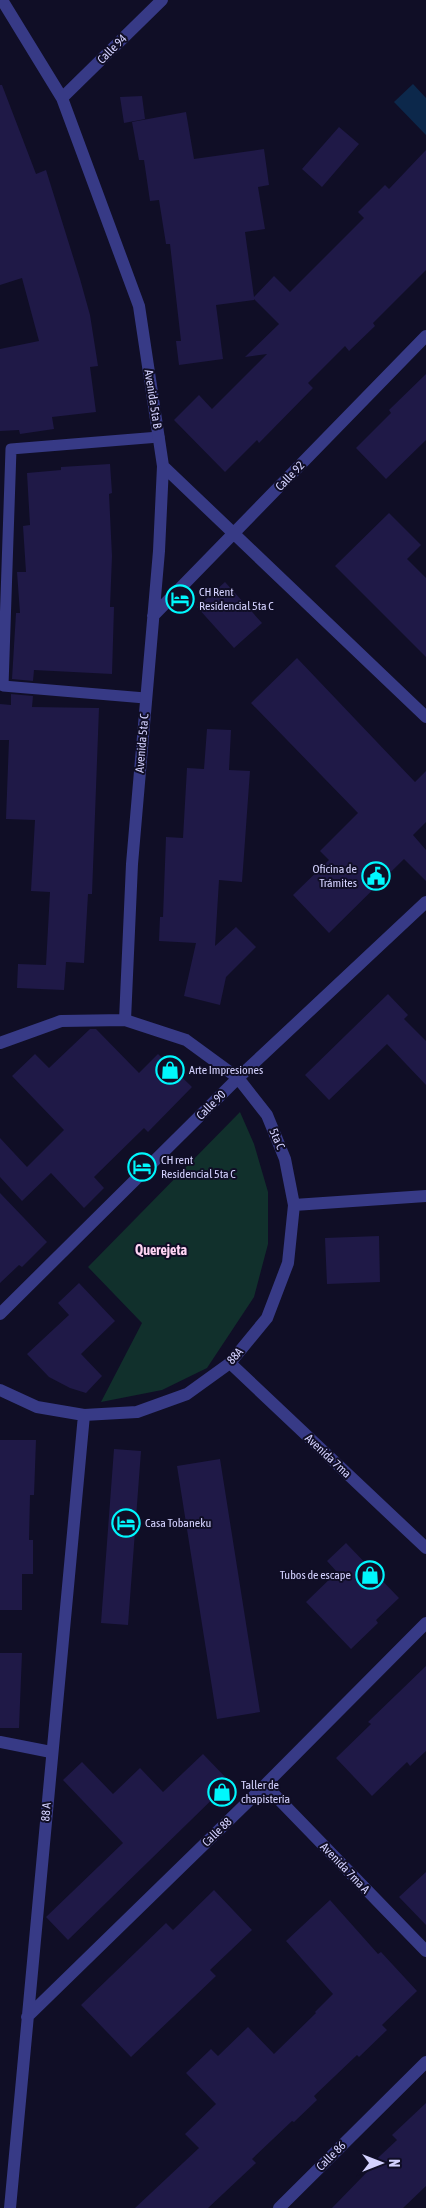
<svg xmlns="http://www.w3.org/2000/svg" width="426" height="2208" viewBox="0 0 426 2208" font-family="'Asap Condensed',sans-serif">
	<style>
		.green { fill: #11302c }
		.water { fill: #0c284b }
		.building { fill: #1f1947 }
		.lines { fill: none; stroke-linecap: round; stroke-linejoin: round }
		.lane { stroke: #373a86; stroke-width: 11 }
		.street { stroke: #373a86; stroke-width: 12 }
		.labels { text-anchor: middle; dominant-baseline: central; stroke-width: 4; stroke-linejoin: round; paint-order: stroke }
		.street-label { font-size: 12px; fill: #d4d2ff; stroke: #100e26 }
		.poi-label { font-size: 12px; fill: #d4d2ff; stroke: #100e26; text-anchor: start }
		.neighbourhood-label { font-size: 14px; font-weight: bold; fill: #ffd4f3; stroke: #100e26 }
	</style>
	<rect width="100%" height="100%" fill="#100e26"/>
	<path class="green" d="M240 1112 254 1144 268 1192V1244L254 1297 207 1368 162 1390 101 1402 142 1323 88 1267Z"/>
	<path class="water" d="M413 84 426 98V135L394 102Z"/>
	<path class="building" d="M0 85H2L36 174 46 170 80 279 90 315 98 366 90 367 96 412 52 417 54 429 20 434 19 430 0 431V349L39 341 22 278 0 285Z
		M142 96 145 119 124 123 120 97Z
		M186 112 194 159 264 149 269 185 258 187 265 229 245 232 254 297 274 276 290 292 364 218 358 212 385 185 389 189 426 150V270L373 323 375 326 349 351 345 346 308 383 313 388 259 443 257 440 225 472 174 420 199 395 212 409 267 354 245 357 279 324 254 299V300L216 305 223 359 179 365 176 341H181L170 244H166L159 200 150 201 144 160H139L132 122Z
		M339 127 359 144 322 187 302 169Z
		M426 374V440L386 479 356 448 391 413 389 410Z
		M110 464 112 493 109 494 112 556 110 607H114L112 674 34 670 33 681 12 679 16 613H20L17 572H26L23 526 30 525 27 473 61 470V467Z
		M389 513 421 545 407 559 426 578V657L335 566Z
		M225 582 262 623 234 648 197 607Z
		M297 658 415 782 426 771V822L413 835 426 850V881L404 859 329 933 293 895 329 860 320 851 358 813 251 703Z
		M11 694 33 696 32 707 99 708 92 894H88L84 963 66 962 64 990 17 988 18 964 46 965 50 892 31 891 35 820 6 819 9 740H0V704L11 705Z
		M207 729 231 730 229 770 250 771 242 882 219 880 215 946 236 927 256 947 226 977 220 1005 184 996 196 943 159 941 160 917H163L166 837 183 838 187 768 204 769Z
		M388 994 408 1015 404 1019 426 1041V1085L387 1044 329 1100 305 1075Z
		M90 1029H96L139 1073 158 1054 192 1087 148 1132 144 1128 94 1177 104 1188 84 1208 51 1173 22 1201 0 1177V1138L27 1167 64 1130 12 1076 35 1054 49 1068Z
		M0 1193 47 1242 22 1267 19 1265 0 1283Z
		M379 1236 380 1282 327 1284 325 1238Z
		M79 1283 115 1321 81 1354 102 1376 86 1393 70 1388 49 1377 27 1354 69 1315 58 1303Z
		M0 1440H36L34 1495H30L29 1540H33V1574H22V1610H0Z
		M114 1449 141 1451 128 1625 101 1623Z
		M220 1459 260 1712 217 1719 177 1466Z
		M346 1543 399 1598 376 1620 378 1623 351 1649 306 1602 337 1572 327 1561Z
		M0 1653H22L19 1728H0Z
		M426 1666V1751L410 1766 407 1762 372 1796 336 1758 371 1724 368 1722Z
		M203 1754 230 1782 68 1940 46 1917 123 1843 63 1780 82 1762 113 1794 140 1768 163 1792Z
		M426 1872V1925L399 1897Z
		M214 1890 252 1930 210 1970 216 1976 131 2057 81 2005 166 1923 173 1930Z
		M330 1900 378 1954 381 1952 417 1991 382 2025 387 2030 359 2057 357 2055 314 2096 317 2100 294 2122 292 2121 252 2159 256 2163 208 2208H135L199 2148 185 2134 216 2104 186 2073 211 2049 218 2056 248 2027 274 2054 316 2013 315 2012 333 1994 286 1941Z
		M426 2103V2186L403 2208H332L367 2172 365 2170 397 2140 392 2135Z"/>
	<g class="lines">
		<path class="lane" d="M145 698 3 686 11 449 159 437"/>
		<path class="street" d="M2 0 62 98 139 306 163 466 159 551 132 864 125 1020
			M62 98 162 0
			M163 466 426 717
			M153 616 426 336
			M0 1043 61 1021 125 1020 186 1040 238 1078 267 1115 285 1159 294 1205 288 1263 267 1318 230 1363 187 1394 137 1412 84 1415 37 1407 0 1390
			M294 1205 426 1196
			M0 1314 238 1078 426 902
			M230 1363 426 1548
			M0 1742 51 1752
			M265 1785 426 1951
			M27 2017 265 1785 426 1623
			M10 2208 84 1415
			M279 2208 426 2062"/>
	</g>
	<defs>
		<g id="hotel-ring" transform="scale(1.4375)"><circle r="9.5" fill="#100e26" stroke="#00f7fd" stroke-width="1.5"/><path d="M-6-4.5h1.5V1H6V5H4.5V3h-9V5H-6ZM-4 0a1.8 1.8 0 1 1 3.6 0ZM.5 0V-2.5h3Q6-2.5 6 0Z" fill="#00f7fd"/></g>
		<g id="civic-ring" transform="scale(1.4375)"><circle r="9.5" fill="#100e26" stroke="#00f7fd" stroke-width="1.5"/><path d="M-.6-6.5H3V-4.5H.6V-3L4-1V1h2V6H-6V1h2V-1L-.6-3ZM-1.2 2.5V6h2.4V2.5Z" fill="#00f7fd"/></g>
		<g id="shop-ring" transform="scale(1.4375)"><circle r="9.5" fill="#100e26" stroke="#00f7fd" stroke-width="1.5"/><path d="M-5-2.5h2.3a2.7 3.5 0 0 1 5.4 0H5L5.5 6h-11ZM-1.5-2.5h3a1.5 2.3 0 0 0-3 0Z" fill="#00f7fd"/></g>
	</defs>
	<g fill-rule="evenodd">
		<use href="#hotel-ring" x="180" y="599"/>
		<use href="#civic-ring" x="376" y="876"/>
		<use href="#shop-ring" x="170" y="1070"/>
		<use href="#hotel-ring" x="142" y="1167"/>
		<use href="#hotel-ring" x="126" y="1523"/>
		<use href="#shop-ring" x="370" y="1575"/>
		<use href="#shop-ring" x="222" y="1792"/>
	</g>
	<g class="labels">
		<g class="street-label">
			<text transform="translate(112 49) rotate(-45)">Calle 94</text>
			<text transform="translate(153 399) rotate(81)">Avenida 5ta B</text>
			<text transform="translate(290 476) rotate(-46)">Calle 92</text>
			<text transform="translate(142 743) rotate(-85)">Avenida 5ta C</text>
			<text transform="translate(211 1105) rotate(-45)">Calle 90</text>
			<text transform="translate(277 1139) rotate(67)">5ta C</text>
			<text transform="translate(235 1356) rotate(-48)">88A</text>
			<text transform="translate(328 1456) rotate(43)">Avenida 7ma</text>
			<text transform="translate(46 1812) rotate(-85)">88 A</text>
			<text transform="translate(217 1832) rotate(-44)">Calle 88</text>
			<text transform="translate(345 1868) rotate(46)">Avenida 7ma A</text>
			<text transform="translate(331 2156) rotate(-45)">Calle 86</text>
		</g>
		<g class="poi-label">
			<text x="199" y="592">CH Rent<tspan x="199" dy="14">Residencial 5ta C</tspan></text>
			<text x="357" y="869" text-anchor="end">Oficina de<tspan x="357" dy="14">Trámites</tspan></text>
			<text x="189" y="1070">Arte Impresiones</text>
			<text x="161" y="1160">CH rent<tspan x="161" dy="14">Residencial 5ta C</tspan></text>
			<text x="145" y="1523">Casa Tobaneku</text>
			<text x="351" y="1575" text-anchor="end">Tubos de escape</text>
			<text x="241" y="1785">Taller de<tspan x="241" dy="14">chapistería</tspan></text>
		</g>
		<g class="neighbourhood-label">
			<text x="161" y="1250">Querejeta</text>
		</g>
	</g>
	<g transform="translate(381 2163) rotate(90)" stroke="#100e26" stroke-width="4" paint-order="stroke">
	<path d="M0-4L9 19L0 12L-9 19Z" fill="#d4d2ff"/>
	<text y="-8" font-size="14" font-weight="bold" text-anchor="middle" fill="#d4d2ff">N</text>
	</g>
</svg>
